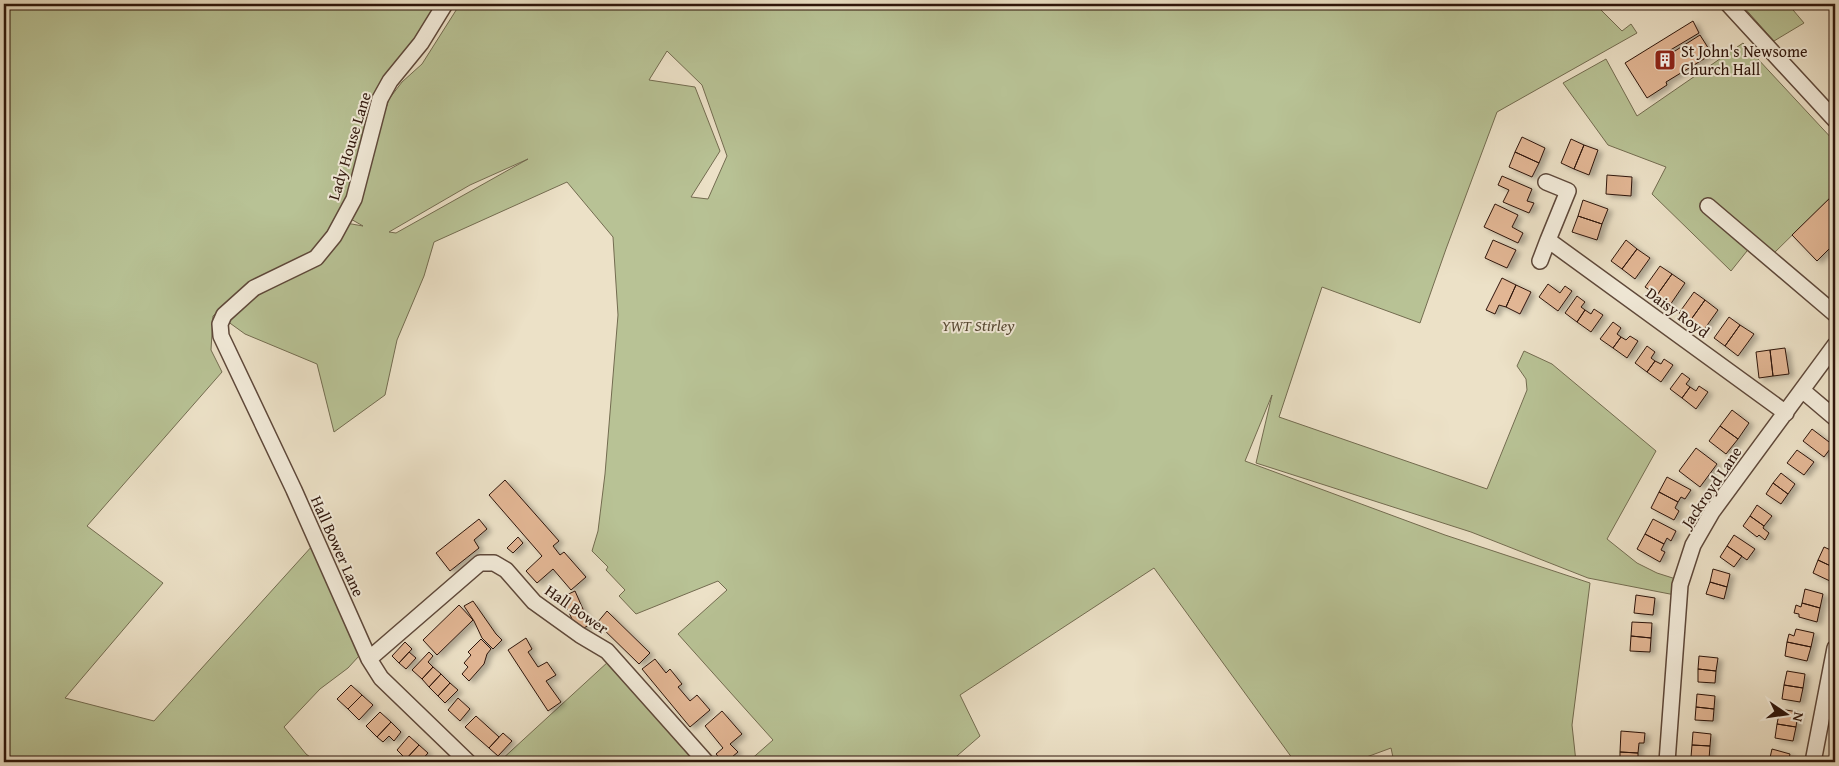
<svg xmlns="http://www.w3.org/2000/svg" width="1839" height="766" viewBox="0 0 1839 766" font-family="'Gentium Book Plus',serif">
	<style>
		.green { fill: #b8c295; stroke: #736c50; fill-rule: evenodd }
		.building { fill: #e2b694; stroke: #2e150b; filter: url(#shadow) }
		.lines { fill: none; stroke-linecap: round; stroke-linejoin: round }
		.street-casing { stroke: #5e483a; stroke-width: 18 }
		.street { stroke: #f3ecdb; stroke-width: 15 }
		.labels { text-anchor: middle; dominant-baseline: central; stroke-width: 4; stroke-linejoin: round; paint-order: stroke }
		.poi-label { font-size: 16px; fill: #2e150b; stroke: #f3ecdb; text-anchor: start }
		.street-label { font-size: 16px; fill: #2e150b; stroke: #f3ecdb }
		.park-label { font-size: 16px; font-style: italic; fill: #574934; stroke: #f3ecdb }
	</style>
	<defs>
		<filter id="shadow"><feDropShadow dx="4.5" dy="2.5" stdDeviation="2.5" flood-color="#0004"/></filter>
	</defs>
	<rect width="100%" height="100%" fill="#ece1c7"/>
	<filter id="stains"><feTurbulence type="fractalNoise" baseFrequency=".004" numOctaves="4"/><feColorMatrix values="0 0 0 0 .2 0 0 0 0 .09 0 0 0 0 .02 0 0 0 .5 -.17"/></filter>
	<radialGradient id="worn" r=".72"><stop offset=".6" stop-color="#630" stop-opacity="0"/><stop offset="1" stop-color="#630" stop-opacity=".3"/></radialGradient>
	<path class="green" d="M4 4H438L408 52 385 76 351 193 337 221 314 249 292 264 243 290 213 316 211 350 222 372 87 526 163 583 65 698 154 721 313 545 359 656 348 668 320 689 284 727 306 754 317 762H4Z
		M460 4H1595L1622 31 1631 24 1637 33 1497 112 1446 249 1420 323 1322 287 1279 417 1487 489 1527 390 1526 379 1517 366 1524 351 1552 364 1656 451 1607 539 1637 563 1657 573 1679 580 1675 595 1588 578 1471 532 1256 463 1272 395 1245 461 1445 535 1590 583 1572 725 1576 762H1394L1391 748 1353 762H1295L1154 568 960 695 980 736 950 762H748L773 740 678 634 727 590 718 581 636 614 619 596 625 590 606 570 608 567 592 551 598 531 605 474 618 315 613 237 567 182 434 242 424 276 397 340 385 395 334 432 317 364 245 334 227 321 257 296 321 263 346 223 363 226 349 218 389 99 402 82 422 64ZM667 51 702 85 727 156 708 199 691 197 720 151 695 87 649 80ZM528 159 396 233 389 232 470 185Z
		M1741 4H1788L1804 23 1774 41Z
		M1743 43 1835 142V193L1771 256 1755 241 1731 271 1652 194 1666 167 1608 145 1563 83 1606 59 1637 116Z
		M609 661 700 762H499Z"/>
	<path class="building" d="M1693 21 1699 33 1662 55 1664 58 1700 35 1712 54 1666 82 1667 85 1647 98 1625 63Z
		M1522 137 1545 148 1539 163 1515 152Z
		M1571 139 1584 145 1574 169 1561 163Z
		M1584 145 1598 150 1589 175 1574 169Z
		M1515 152 1539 163 1532 177 1509 167Z
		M1607 175 1632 177 1631 196 1606 194Z
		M1502 176 1532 189 1527 201 1534 203 1529 213 1503 202 1509 190 1498 185Z
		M1835 193V243L1817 261 1792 235Z
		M1583 200 1608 209 1602 224 1578 216Z
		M1495 204 1518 215 1512 227 1523 233 1518 243 1484 227Z
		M1578 216 1602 224 1597 240 1572 232Z
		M1493 240 1516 250 1507 268 1485 258Z
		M1626 240 1637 249 1622 269 1611 261Z
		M1637 249 1650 258 1635 279 1622 269Z
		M1660 266 1672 274 1657 295 1645 287Z
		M1672 274 1685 283 1670 305 1657 295Z
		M1502 278 1516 285 1506 307 1499 305 1495 314 1486 310Z
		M1548 284 1560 293 1565 286 1572 291 1558 311 1539 297Z
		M1516 285 1531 292 1520 314 1506 307Z
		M1694 292 1705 300 1690 321 1679 313Z
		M1577 296 1585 302 1581 307 1585 310 1577 322 1565 313Z
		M1705 300 1718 310 1703 331 1690 321Z
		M1594 309 1603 315 1591 332 1577 322 1585 310 1591 314Z
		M1729 317 1740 325 1725 346 1714 338Z
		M1613 322 1621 328 1617 334 1621 337 1613 348 1600 339Z
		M1740 325 1754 334 1738 356 1725 346Z
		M1630 336 1638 341 1627 358 1613 348 1621 337 1626 340Z
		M1647 346 1655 352 1651 358 1655 361 1647 372 1635 363Z
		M1785 348 1789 374 1773 376 1770 350Z
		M1770 350 1773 376 1759 378 1756 352Z
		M1664 359 1673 365 1661 382 1647 372 1655 361 1661 364Z
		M1682 373 1690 379 1686 384 1690 387 1682 398 1670 389Z
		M1699 386 1708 392 1696 409 1682 398 1690 387 1696 391Z
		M1732 410 1749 423 1738 439 1720 426Z
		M1720 426 1738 439 1726 454 1709 441Z
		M1812 429 1833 445 1824 457 1803 441Z
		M1696 448 1717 464 1700 487 1679 471Z
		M1797 450 1814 462 1804 475 1787 463Z
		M1781 473 1795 484 1788 494 1773 483Z
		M1667 477 1691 490 1685 499 1681 497 1678 502 1659 492Z
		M505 480 559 541 553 546 560 555 564 552 586 577 571 590 553 569 537 583 526 571 542 556 489 495Z
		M1773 483 1788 494 1781 504 1766 494Z
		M1659 492 1678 502 1675 508 1679 511 1674 520 1651 508Z
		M1757 505 1772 516 1764 526 1750 516Z
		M1750 516 1764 526 1763 528 1769 533 1765 540 1759 535 1757 537 1743 526Z
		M479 519 487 529 474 540 479 548 450 571 436 553Z
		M1653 519 1676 531 1671 541 1667 538 1664 544 1645 534Z
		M1645 534 1664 544 1661 550 1665 552 1660 562 1637 549Z
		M1734 535 1755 549 1747 560 1727 546Z
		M518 537 523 543 513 553 507 548Z
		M1727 546 1742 556 1734 567 1720 557Z
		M1824 547 1835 552V568L1818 560Z
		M1818 560 1835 568 1830 581 1813 573Z
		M1713 569 1730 574 1727 587 1710 582Z
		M1710 582 1727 587 1724 599 1706 594Z
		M1805 589 1823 594 1820 608 1802 603Z
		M575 591 590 625 581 629 576 628 562 597Z
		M1636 595 1655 598 1653 615 1634 613Z
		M473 601 496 634 502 640 493 649 482 638 474 621 464 606Z
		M1802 603 1820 608 1817 622 1799 617V614L1794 613 1796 605 1801 607Z
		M459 605 473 620 437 655 423 640Z
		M607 611 650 653 639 664 597 623Z
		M1632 622 1652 623 1651 638 1631 636Z
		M1796 629 1814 633 1811 647 1787 642 1789 634 1794 636Z
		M1631 636 1651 638 1650 652 1630 651Z
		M526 638 532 649 528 652 538 667 547 662 556 675 546 681 561 702 548 711 508 650Z
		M481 639 491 649 487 654 484 664 469 681 462 674 468 667 464 663 471 655 468 652Z
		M405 642 412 649 399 663 392 656Z
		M1787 642 1811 647 1807 661 1785 656Z
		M409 652 416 658 406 669 399 663Z
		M429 652 433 656 428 662 433 667 422 679 412 670Z
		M1699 656 1718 658 1716 671 1698 669Z
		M655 659 666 673 670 669 682 684 678 687 690 701 697 695 710 710 690 727 642 669Z
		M433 667 441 674 429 687 422 679Z
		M1698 669 1716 671 1715 683 1698 682Z
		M1787 671 1805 674 1803 688 1784 685Z
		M441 674 450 683 438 696 429 687Z
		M450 683 458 690 445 703 438 696Z
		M351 685 362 695 348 709 337 699Z
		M1784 685 1803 688 1800 702 1782 699Z
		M1697 694 1715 696 1714 709 1696 707Z
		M362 695 373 705 359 720 348 709Z
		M458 698 470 709 460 721 448 710Z
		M1696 707 1714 709 1713 721 1695 720Z
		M1780 709 1798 712 1796 727 1777 724Z
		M722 711 742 734 730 744 738 752 726 762H723L716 754 723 748 705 726Z
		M380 712 391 722 377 737 366 726Z
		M476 716 499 737 489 748 465 727Z
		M391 722 401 732 394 741 389 736 383 742 377 737Z
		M1777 724 1796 727 1793 741 1775 738Z
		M1621 731 1645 733 1644 743H1639L1638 753 1620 752Z
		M1693 732 1711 734 1710 746 1692 745Z
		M503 733 512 741 498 756 489 748Z
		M409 736 419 745 406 759 397 750Z
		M419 745 428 753 420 762H410L406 759Z
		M1692 745 1710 746 1709 759 1691 757Z
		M1772 749 1790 754 1788 762H1769Z
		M1620 752 1638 753V760L1642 761V762H1620Z"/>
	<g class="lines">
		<g class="street-casing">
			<path id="street" d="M445 4 421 43 390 81 380 99 354 199 334 236 316 258 254 288 224 315 220 324 221 336 294 490 369 659 381 678 468 762
				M1728 4 1835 120
				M1546 182 1568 191 1548 240 1786 413
				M1708 206 1835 314
				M1540 261 1548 240
				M1802 390 1835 418
				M369 659 480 563H494L506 570 534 602 580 635 607 651 706 762
				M1667 762 1680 585 1693 545 1712 512 1835 345
				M1813 762 1835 648"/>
		</g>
		<use href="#street" class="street"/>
	</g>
	<defs>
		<g id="building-square" transform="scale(1.125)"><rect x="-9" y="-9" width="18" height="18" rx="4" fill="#8f2418" stroke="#f3ecdb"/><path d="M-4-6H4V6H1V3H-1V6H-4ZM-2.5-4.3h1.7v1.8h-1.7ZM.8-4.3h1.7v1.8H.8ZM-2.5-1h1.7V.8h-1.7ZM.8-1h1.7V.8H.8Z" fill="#fff"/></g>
	</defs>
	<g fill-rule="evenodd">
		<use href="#building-square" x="1665" y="60"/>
	</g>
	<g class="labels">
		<g class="poi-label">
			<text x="1681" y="51">St John's Newsome<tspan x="1681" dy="18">Church Hall</tspan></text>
		</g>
		<g class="street-label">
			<text transform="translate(349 146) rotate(-73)">Lady House Lane</text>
			<text transform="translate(1678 312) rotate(36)">Daisy Royd</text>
			<text transform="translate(1711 487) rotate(-56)">Jackroyd Lane</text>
			<text transform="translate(338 546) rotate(66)">Hall Bower Lane</text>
			<text transform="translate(577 609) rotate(35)">Hall Bower</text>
		</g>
		<g class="park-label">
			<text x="978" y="325">YWT Stirley</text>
		</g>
	</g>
	<rect width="1839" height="766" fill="none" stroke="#ece1c7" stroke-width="20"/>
	<rect x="5" y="5" width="1829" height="756" fill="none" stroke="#2e150b" stroke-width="2.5"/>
	<rect x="10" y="10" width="1819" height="746" fill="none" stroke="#2e150b"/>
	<g transform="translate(1786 714) rotate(103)" stroke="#f3ecdb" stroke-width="4" paint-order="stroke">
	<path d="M0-4L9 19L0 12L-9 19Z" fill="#2e150b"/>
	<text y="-8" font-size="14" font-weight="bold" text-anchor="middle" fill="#2e150b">N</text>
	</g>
	<rect width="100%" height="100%" filter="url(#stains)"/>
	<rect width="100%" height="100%" fill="url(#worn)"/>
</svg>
